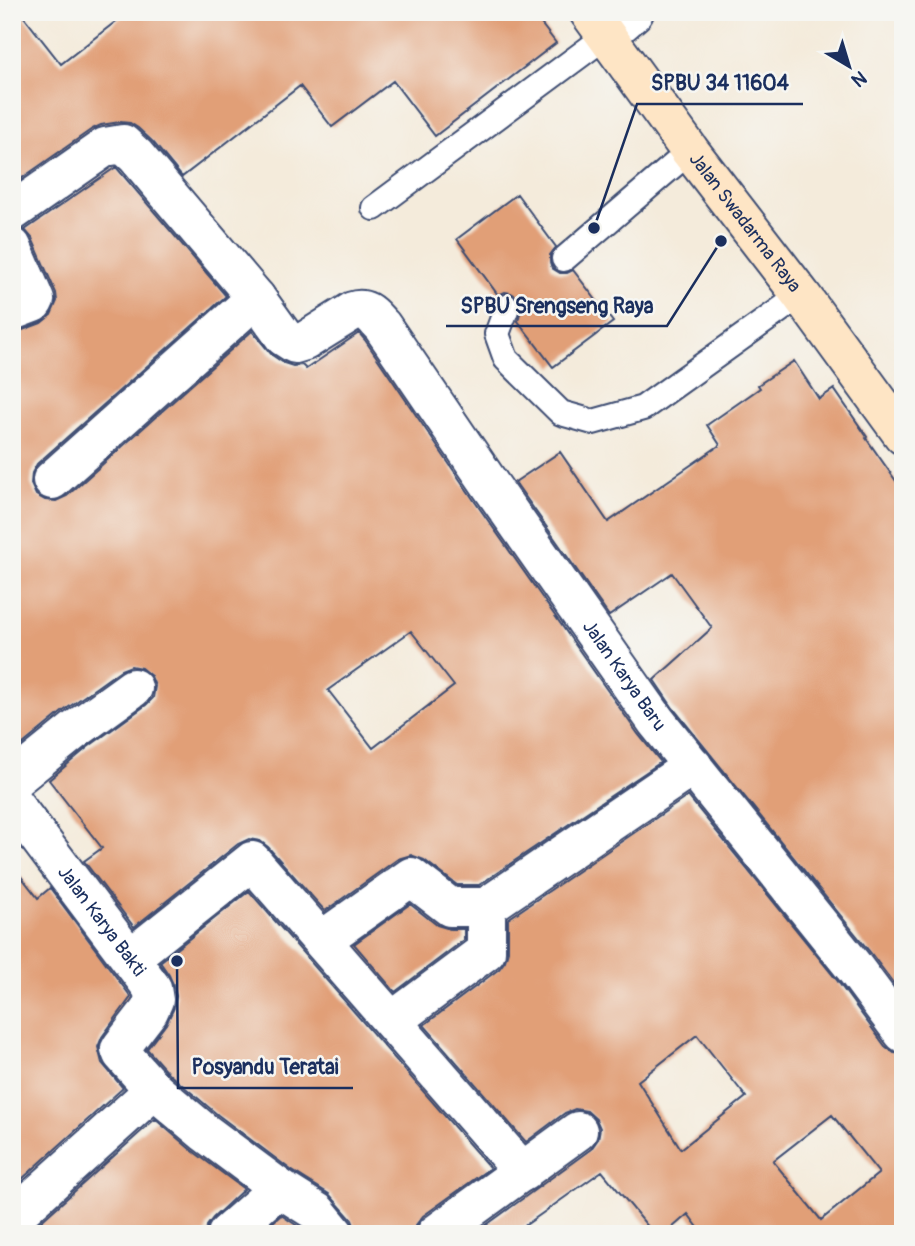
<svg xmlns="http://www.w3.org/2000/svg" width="915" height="1246" viewBox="0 0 915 1246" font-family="Pangolin,sans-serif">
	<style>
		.building { fill: #e19f77; fill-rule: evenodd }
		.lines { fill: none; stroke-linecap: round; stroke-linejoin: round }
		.lane-casing { stroke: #3c4b71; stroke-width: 28 }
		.street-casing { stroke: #3c4b71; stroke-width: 42 }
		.secondary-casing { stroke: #3c4b71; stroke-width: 42 }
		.lane { stroke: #fff; stroke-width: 24 }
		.street { stroke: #fff; stroke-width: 38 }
		.secondary { stroke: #fee5c5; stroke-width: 38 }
		.labels { text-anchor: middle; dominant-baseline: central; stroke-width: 5; stroke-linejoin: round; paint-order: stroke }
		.street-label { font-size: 19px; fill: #1b2f5e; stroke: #f6f6f2 }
		.leader { fill: none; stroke: #1b2f5e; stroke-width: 2.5 }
		.callout-dot { fill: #1b2f5e; stroke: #f6f6f2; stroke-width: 2.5 }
		.callout-label { font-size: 21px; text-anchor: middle; font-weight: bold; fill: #1b2f5e; stroke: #f6f6f2; stroke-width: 5; stroke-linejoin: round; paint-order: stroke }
	</style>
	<rect width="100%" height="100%" fill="#f6f6f2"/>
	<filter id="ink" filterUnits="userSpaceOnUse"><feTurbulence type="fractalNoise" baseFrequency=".0143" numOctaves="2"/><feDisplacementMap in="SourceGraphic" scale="14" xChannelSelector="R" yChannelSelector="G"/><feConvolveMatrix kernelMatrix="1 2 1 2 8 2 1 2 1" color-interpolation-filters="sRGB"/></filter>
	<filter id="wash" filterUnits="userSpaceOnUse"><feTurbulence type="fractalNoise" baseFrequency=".00686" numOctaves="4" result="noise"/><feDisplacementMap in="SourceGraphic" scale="28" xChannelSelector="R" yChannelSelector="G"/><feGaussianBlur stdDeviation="1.57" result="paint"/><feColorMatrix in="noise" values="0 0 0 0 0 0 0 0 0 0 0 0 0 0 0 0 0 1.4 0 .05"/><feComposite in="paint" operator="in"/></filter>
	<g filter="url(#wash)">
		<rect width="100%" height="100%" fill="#f4ebdb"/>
		<g id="blocks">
			<path class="building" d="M12 12H20L61 64 128 12H532L556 43 435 136 393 81 332 127 300 86 182 177 153 142 138 128 130 123 120 122 101 125 92 129 12 185Z
				M116 167 226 296 37 464 32 473 31 484 36 495 45 500 56 501 67 496 252 331 272 355 284 363 293 366 302 365 306 369 359 333 365 340 473 499 638 734 661 762 479 885H457L424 860 411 855 398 859 325 911 268 847 260 841 249 839 238 844 134 927 84 861 102 848 49 780 88 747 146 705 153 698 155 686 151 676 141 668 131 666 121 670 62 712 12 753V332L20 331 41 323 51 315 57 301 56 293 32 238 25 230ZM411 631 454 686 373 748 328 690Z
				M517 194 556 247 550 255V262L552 268 560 273H567L573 270 613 322 553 367 518 321 522 305 519 298 511 293 505 292 498 295 457 239Z
				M794 361 819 399 834 389 867 437 866 438 903 491V996L870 952 673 708 654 680 712 628 672 573 609 616 515 482 560 452 608 522 720 445 707 425 760 388 758 385Z
				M688 796 836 979 885 1046 894 1053 903 1054V1234H703L688 1214 665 1234H654L602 1171 513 1234H474L591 1149 598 1139 600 1128 596 1119 587 1111 575 1109 565 1113 526 1142 424 1025 499 969 505 961 508 951V919ZM697 1035 746 1097 681 1149 638 1081ZM832 1115 879 1173 821 1220 773 1161Z
				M12 865 38 898 50 888 131 997 102 1037 98 1047 102 1063 123 1088 12 1188Z
				M249 891 490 1168 423 1216 416 1225 415 1234H356V1230L352 1220 329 1194 291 1170 218 1115 169 1074 147 1049 166 1024 174 1008 176 996 173 984 169 975 160 962Z
				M410 904 437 925 450 929H464V940L395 992 354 944Z
				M155 1119 190 1149 244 1189 213 1218 207 1226 206 1234H27Z
				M281 1215 302 1229 307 1234H260Z"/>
		</g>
	</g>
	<g filter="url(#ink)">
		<use href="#blocks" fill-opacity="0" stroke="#3c4b71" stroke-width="2"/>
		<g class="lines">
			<g class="lane-casing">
				<path id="lane" d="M374 208 606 36
					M564 259 690 151
					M507 307 497 334 506 359 561 413 593 422 643 408 801 295"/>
			</g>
			<g class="street-casing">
				<g id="street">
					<path d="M606 36 634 12"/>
					<path id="s1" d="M12 212 105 147 123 144 136 156 256 298 284 337 295 344 305 341 353 311C367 306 373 317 382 326L491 486 656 721 853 966 903 1033"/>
					<path d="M12 247 35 300 33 303 12 311"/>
					<path d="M52 480 256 298"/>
					<path d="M12 781 75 730 133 688"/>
					<path id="s2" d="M12 802 152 988 154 1000 149 1011 122 1046 120 1049 122 1054 154 1090 204 1132 279 1188 317 1212 335 1234"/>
					<path d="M322 940 411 877 450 907H486L693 766"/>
					<path d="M130 958 252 861 523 1172"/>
					<path d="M392 1021 486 951V907"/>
					<path d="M12 1218 154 1090"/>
					<path d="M227 1234 279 1188"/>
					<path d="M436 1234 578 1131"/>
				</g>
			</g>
			<g class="secondary-casing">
				<g id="secondary">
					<path id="s3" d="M589 12 690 151 801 295 903 435"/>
				</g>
			</g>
			<use href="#lane" class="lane"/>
			<use href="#street" class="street"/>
			<use href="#secondary" class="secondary"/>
		</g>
	</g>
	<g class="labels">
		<g class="street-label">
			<text stroke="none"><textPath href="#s3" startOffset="262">Jalan Swadarma Raya</textPath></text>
			<text stroke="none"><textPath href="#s1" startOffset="924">Jalan Karya Baru</textPath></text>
			<text stroke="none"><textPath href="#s2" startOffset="149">Jalan Karya Bakti</textPath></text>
		</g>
	</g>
	<path class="leader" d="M594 228L637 104H803M721 241L667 326H446M177 961L178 1088H353"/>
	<g class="callout-dot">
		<circle cx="594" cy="228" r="7"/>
		<circle cx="721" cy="241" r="7"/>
		<circle cx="177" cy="961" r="7"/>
	</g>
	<g class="callout-label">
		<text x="720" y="90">SPBU 34 11604</text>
		<text x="557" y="313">SPBU Srengseng Raya</text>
		<text x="265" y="1074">Posyandu Teratai</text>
	</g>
	<rect width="915" height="1246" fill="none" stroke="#f6f6f2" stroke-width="42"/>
	<g transform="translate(849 66) rotate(142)" stroke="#f6f6f2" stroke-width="5" paint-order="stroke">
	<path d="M0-5L12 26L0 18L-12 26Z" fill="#1b2f5e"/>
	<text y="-10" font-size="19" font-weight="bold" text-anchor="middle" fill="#1b2f5e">N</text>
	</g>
</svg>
